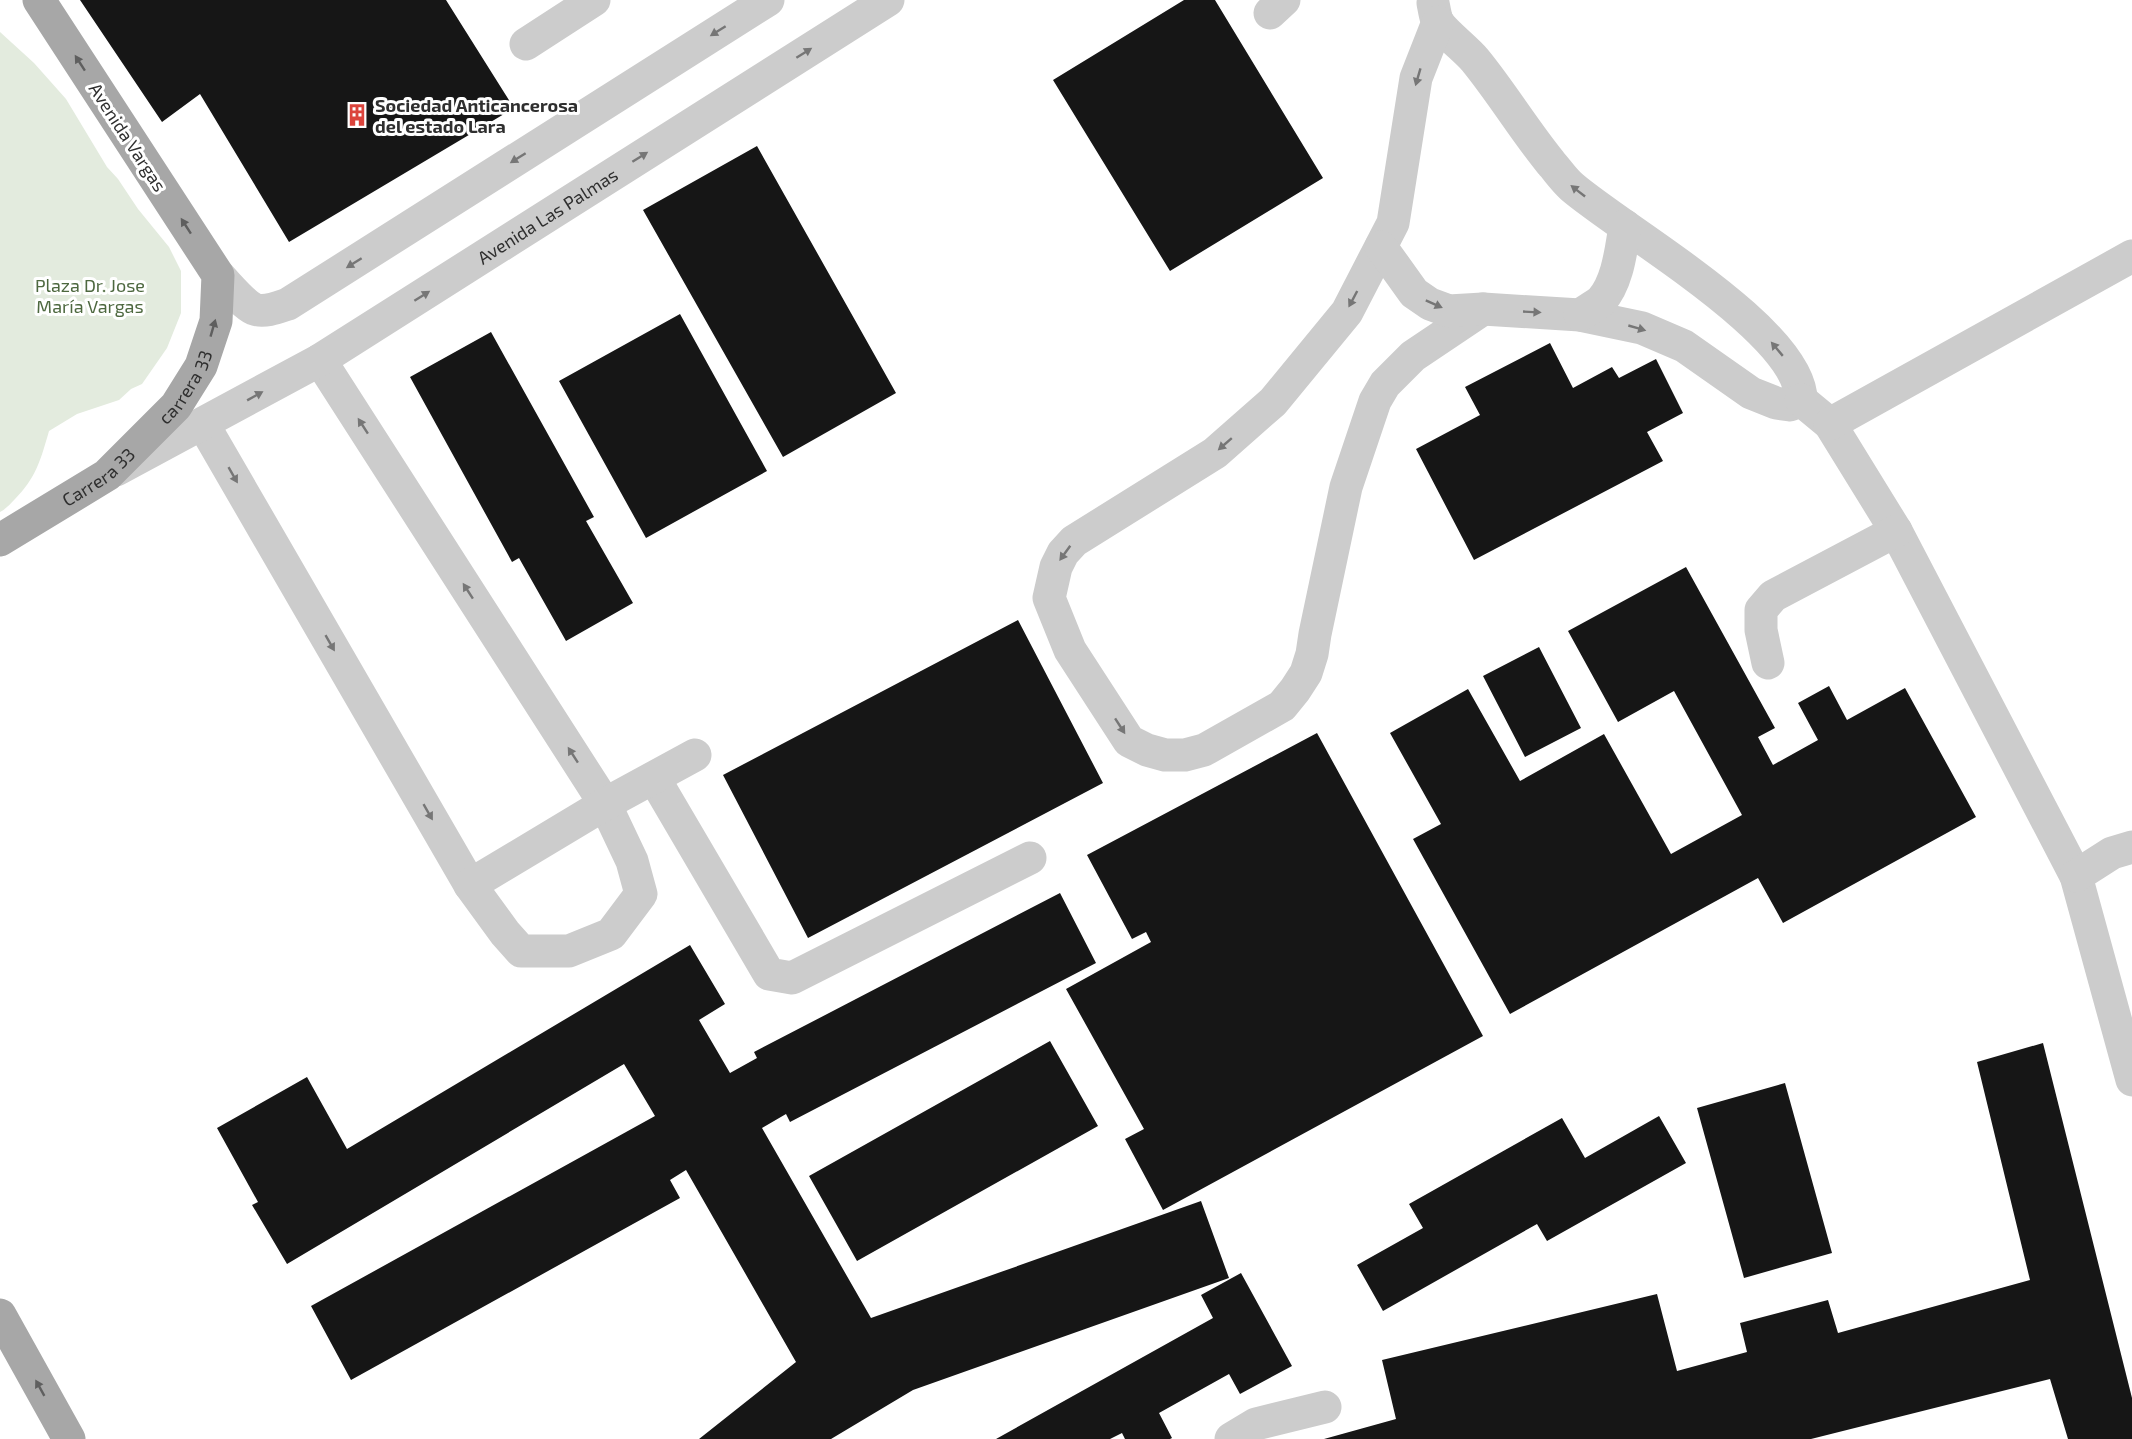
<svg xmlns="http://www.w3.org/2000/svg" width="2132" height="1439" viewBox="0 0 2132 1439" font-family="'Exo 2',sans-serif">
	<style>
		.green { fill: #e3ebde }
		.building { fill: #161616 }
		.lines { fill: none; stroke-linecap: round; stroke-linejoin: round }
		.minor { stroke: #ccc; stroke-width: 33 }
		.major { stroke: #a7a7a7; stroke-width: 33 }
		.oneway { fill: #767676 }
		.oneway2 { fill: #5f5f5f }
		.labels { text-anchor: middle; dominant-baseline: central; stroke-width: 6; stroke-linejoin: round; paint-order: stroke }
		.poi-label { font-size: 18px; font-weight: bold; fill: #2f2f2f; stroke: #fff; text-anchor: start }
		.street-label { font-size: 18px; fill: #2f2f2f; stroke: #fff }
		.park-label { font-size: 18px; fill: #4d683f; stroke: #fff }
	</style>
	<rect width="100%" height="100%" fill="#fff"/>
	<path class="green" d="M0 32 34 63 66 99 107 167 118 179 138 209 169 247 181 271V313L167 348 142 384 131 389 119 400 77 414 49 431C41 459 36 478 15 499 10 504 6 509 0 512Z"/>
	<path class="building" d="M80 0H446L514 108 289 242 200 94 162 122Z
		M1184 0H1215L1323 178 1170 271 1053 80Z
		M757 146 896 393 783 457 643 210Z
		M680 314 767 471 646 538 559 381Z
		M491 332 594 517 586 521 633 603 566 641 519 558 512 562 410 377Z
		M1550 343 1573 388 1612 367 1619 378 1656 359 1683 413 1647 432 1663 461 1474 560 1416 449 1480 415 1465 387Z
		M1686 567 1775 728 1758 737 1773 765 1818 740 1798 703 1829 686 1847 720 1905 688 1976 817 1783 923 1758 878 1510 1014 1413 839 1441 824 1390 733 1468 689 1520 781 1604 734 1671 854 1742 815 1674 691 1618 722 1568 631Z
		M1018 620 1103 783 808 938 723 775Z
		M1539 647 1581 728 1525 757 1483 676Z
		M1317 733 1483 1036 1163 1210 1125 1139 1144 1129 1066 989 1151 942 1146 932 1132 939 1087 855Z
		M1060 893 1096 963 790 1122 786 1114 762 1128 871 1318 1201 1201 1229 1278 913 1390 831 1439H699L796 1362 686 1170 670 1180 680 1198 351 1380 311 1306 655 1116 624 1064 287 1264 252 1205 258 1202 217 1128 307 1077 347 1149 690 945 725 1004 699 1020 730 1073 757 1058 754 1052Z
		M1050 1041 1098 1126 857 1261 809 1176Z
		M2043 1043 2132 1398V1439H2068L2050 1379 1811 1439H1324L1396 1419 1382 1360 1657 1294 1677 1371 1747 1352 1740 1323 1828 1300 1838 1333 2030 1280 1977 1062Z
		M1785 1083 1832 1253 1744 1278 1697 1108Z
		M1659 1116 1686 1163 1547 1241 1537 1224 1383 1311 1357 1265 1423 1228 1409 1204 1562 1118 1585 1158Z
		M1241 1273 1292 1366 1240 1394 1229 1374 1159 1413 1172 1438 1170 1439H1125L1122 1433 1110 1439H996L1213 1318 1201 1295Z"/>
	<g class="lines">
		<g class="minor">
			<path d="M1433 3C1434 8 1435 15 1437 21 1443 32 1466 49 1475 60 1502 93 1524 130 1551 163 1558 171 1564 180 1572 187 1623 231 1802 332 1801 400"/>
			<path d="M1270 13 1284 0"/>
			<path d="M1438 22 1416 78 1393 223 1347 312 1273 402 1215 453 1074 541 1063 553 1056 567 1049 598 1070 650 1129 741 1147 750 1165 755H1185L1204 750 1282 706 1295 690 1306 673 1312 654 1315 634 1346 487 1375 401 1385 384 1413 356 1483 309"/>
			<path d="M526 44 594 0"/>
			<path d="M1381 247 1414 293 1430 304 1449 311 1483 309 1580 315 1642 328 1684 346 1751 393 1776 403 1790 405 1801 400"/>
			<path d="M218 275C227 284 243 304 254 309 264 313 279 307 288 304L768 0"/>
			<path d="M1580 315C1587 310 1595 306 1601 301 1618 282 1621 250 1625 226"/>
			<path d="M1801 400 1830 424 1896 531 2076 876 2132 1080"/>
			<path d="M203 424 470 885 505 933 521 951H569L611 934 641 894 632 861 605 804 320 360"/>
			<path d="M1830 424 2132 256"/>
			<path id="s1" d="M116 470 320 360 888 0"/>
			<path d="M1768 663 1761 630V610L1773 596 1896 531"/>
			<path d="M654 778 769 974 792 978 1030 858"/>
			<path d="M2076 876 2112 853 2132 847"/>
			<path d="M470 885 605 804 695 755"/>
			<path d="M1231 1439 1256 1424 1325 1407"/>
		</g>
		<g class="major">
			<path id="s2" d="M0 540 107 475 176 406 201 366 216 321 218 275 39 0"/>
			<path d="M0 1315 69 1439"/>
		</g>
	</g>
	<defs><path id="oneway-solid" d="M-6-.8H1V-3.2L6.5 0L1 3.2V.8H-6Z" transform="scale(1.5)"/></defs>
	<g class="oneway">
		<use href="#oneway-solid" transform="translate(718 31) rotate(148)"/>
		<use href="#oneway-solid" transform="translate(804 53) rotate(-32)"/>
		<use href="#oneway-solid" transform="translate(1418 77) rotate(106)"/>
		<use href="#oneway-solid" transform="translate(640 157) rotate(-32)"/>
		<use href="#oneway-solid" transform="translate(518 158) rotate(148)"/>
		<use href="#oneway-solid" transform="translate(1578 191) rotate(-142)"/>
		<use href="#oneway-solid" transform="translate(354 263) rotate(148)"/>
		<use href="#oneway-solid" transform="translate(422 296) rotate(-32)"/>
		<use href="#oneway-solid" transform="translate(1353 299) rotate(118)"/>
		<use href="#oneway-solid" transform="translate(1434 304) rotate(24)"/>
		<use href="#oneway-solid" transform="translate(1532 312) rotate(3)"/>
		<use href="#oneway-solid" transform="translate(1637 328) rotate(16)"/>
		<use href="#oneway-solid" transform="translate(1777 349) rotate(-130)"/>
		<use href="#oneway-solid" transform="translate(255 396) rotate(-29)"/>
		<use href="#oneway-solid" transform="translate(363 426) rotate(-123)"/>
		<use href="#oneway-solid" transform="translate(1225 444) rotate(139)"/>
		<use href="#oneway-solid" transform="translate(233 475) rotate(60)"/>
		<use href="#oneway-solid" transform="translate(1065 553) rotate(126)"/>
		<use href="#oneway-solid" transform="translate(468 591) rotate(-123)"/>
		<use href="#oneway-solid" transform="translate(330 643) rotate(60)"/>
		<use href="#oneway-solid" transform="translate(1120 726) rotate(57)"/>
		<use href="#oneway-solid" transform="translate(573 755) rotate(-123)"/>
		<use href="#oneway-solid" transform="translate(428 812) rotate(60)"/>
	</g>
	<g class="oneway2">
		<use href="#oneway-solid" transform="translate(80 63) rotate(-123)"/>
		<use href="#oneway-solid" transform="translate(186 226) rotate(-123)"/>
		<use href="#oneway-solid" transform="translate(213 328) rotate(-74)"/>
		<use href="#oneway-solid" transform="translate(40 1388) rotate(-119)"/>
	</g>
	<defs>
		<g id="building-bare" transform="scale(1.8)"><path d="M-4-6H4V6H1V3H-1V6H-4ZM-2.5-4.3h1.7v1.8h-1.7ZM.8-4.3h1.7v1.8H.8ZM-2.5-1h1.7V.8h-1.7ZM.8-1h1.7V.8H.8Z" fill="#db443c" stroke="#fff" stroke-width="2.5" paint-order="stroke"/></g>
	</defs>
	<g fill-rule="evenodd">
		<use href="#building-bare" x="357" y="115"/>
	</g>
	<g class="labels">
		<g class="poi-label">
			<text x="375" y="105">Sociedad Anticancerosa<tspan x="375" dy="21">del estado Lara</tspan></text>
		</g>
		<g class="street-label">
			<text transform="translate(128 137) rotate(57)">Avenida Vargas</text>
			<text stroke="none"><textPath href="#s1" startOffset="501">Avenida Las Palmas</textPath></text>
			<text stroke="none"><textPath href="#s2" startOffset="244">carrera 33</textPath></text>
			<text stroke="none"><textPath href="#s2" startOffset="117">Carrera 33</textPath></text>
		</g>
		<g class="park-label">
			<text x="90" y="285">Plaza Dr. Jose<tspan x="90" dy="21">María Vargas</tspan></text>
		</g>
	</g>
</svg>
